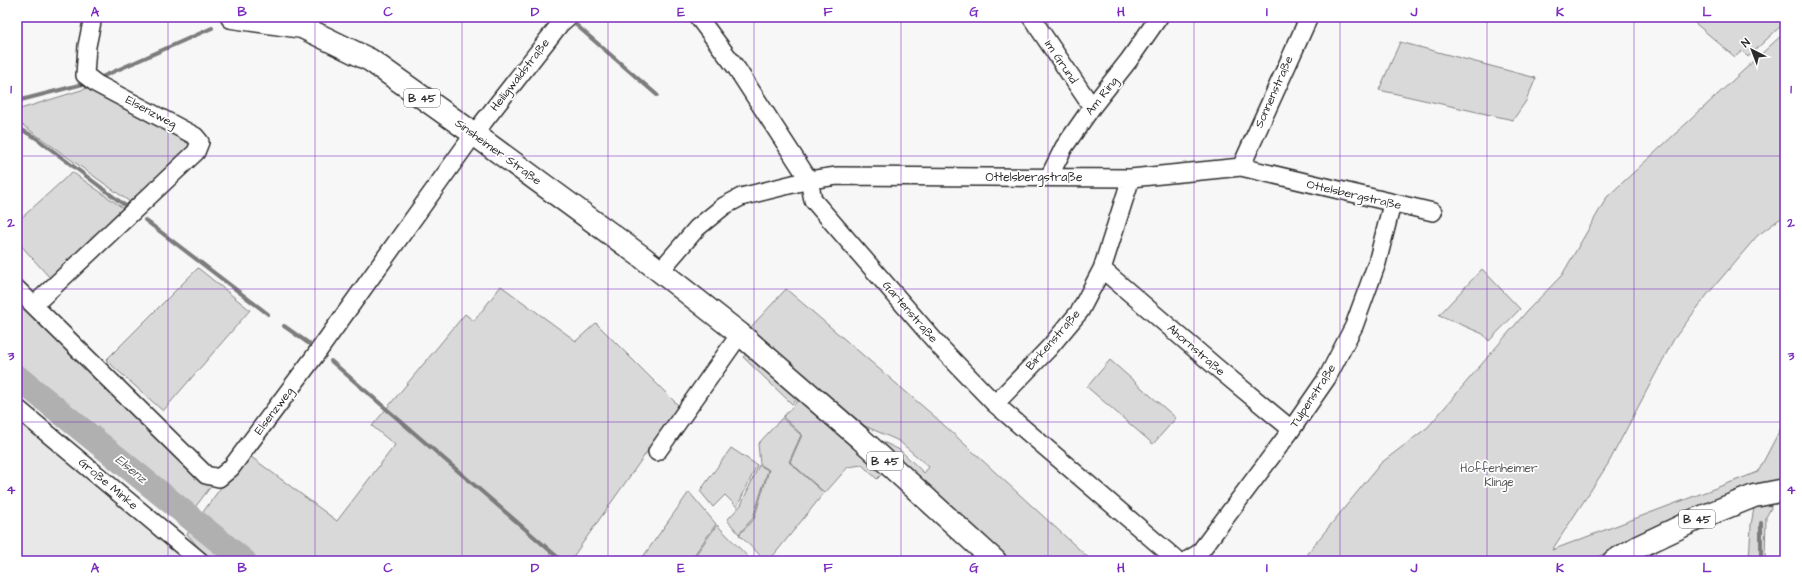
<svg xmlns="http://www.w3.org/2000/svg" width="1802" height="578" viewBox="0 0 1802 578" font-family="'Architects Daughter',sans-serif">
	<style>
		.built { fill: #e8e8e8 }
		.green { fill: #d9d9d9; stroke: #828282 }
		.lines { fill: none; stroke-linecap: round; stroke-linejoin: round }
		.stream { stroke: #7b7b7b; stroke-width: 4 }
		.river { stroke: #b0b0b0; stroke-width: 25 }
		.minor-casing { stroke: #2b2b2b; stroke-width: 20 }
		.major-casing { stroke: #2b2b2b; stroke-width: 25 }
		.minor { stroke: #fff; stroke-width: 17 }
		.major { stroke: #fff; stroke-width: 22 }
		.grid { fill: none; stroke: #7b2cbf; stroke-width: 1; stroke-opacity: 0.55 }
		.labels { text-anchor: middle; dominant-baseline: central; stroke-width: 3.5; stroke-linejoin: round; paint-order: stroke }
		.shield { fill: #fff; stroke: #6b6b6b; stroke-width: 1 }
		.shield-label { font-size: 11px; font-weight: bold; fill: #2b2b2b }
		.street-label { font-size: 12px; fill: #2b2b2b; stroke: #fff }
		.park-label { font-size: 12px; fill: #565656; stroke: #fff }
		.water-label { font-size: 13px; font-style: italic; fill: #5a5a5a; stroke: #fff }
		.neatline { fill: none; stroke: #7b2cbf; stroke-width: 1.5 }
		.grid-label { font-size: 13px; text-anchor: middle; font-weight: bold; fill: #7b2cbf }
	</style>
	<rect width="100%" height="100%" fill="#f7f7f7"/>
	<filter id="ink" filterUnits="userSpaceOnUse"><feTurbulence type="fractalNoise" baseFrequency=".025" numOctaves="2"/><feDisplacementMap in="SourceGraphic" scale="8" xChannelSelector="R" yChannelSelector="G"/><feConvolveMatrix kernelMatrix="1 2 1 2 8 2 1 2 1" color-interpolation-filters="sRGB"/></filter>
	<g filter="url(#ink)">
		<path class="built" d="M17 417 172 551 186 561H17Z"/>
		<path class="green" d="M1688 17H1785V22L1748 57 1742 51 1735 57Z
			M1785 32V215L1757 236 1707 295 1674 339 1608 464 1552 550 1758 472 1785 420V479L1738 492 1677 516 1590 561H1301L1381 463 1428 427 1527 311 1562 275 1607 197Z
			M1400 42 1536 78 1526 101 1513 120 1379 90Z
			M91 87 192 145 130 202 17 121V110Z
			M72 172 123 208 50 278 17 241V222Z
			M198 268 250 310 163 411 106 360Z
			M1482 269 1520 309 1489 341 1483 334 1439 315Z
			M501 286 576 341 596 323 678 405 673 415 570 561H210L187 534 246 453 337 521 395 445 372 426 465 314 474 321Z
			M786 289 934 416 1092 561H1009L879 444 881 441 900 450 924 473 929 467 899 441 865 426 750 328Z
			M17 300 212 485 193 510 17 365Z
			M747 353 801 395 792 404 743 357Z
			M1110 360 1176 418 1153 444 1087 387Z
			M801 397 884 472 877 479 862 465 848 467 825 493 790 462 802 435 783 417Z
			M782 418 801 435 789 462 824 493 769 561H766L739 535 754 519 769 470 760 464 758 444Z
			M731 448 757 465 737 507 725 495 713 507 700 491Z
			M759 465 768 470 753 518 739 534 727 520 741 505Z
			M689 492 716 524 690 561H640Z
			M1769 499 1771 508 1766 517 1765 561H1749L1751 525 1755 502Z
			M717 525 752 561H691Z"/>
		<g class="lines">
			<path class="stream" d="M575 24 657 95
				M97 79 212 28
				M17 101 87 83
				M17 127 36 138 127 207
				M145 220 268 314
				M284 326 311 345
				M331 361 562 561
				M1761 561V523"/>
			<path class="river" d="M17 377 244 561"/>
			<g class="minor-casing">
				<path id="minor" d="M698 17 737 69 809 180 813 200 941 348 995 404 1178 561
					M1031 17 1092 107
					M1241 167 1309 17
					M1049 177 1064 147 1092 107 1129 60 1159 17
					M1102 269 1216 367 1291 429
					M660 271 697 228 724 206 741 197 809 180 837 176 1131 178 1241 167 1433 212
					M17 289 206 475 219 478 231 468 314 357 474 134 560 24 568 17
					M34 305 196 152 200 142 195 136 97 84 85 75 87 46 93 17
					M995 404 1049 348 1080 311 1102 269 1131 178
					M17 408 200 561
					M657 452 740 334
					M1186 561 1199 553 1289 433 1327 378 1354 326 1377 263 1392 204"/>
			</g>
			<g class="major-casing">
				<path id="major" d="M232 17 302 27 331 41 370 60 474 134 642 257 740 334 861 439 995 561
					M1614 561 1638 547 1697 519 1754 496 1785 490"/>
			</g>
			<use href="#minor" class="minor"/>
			<use href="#major" class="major"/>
		</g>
	</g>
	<path class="grid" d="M168 17V561M315 17V561M462 17V561M608 17V561M754 17V561M901 17V561M1048 17V561M1194 17V561M1340 17V561M1487 17V561M1634 17V561M17 156H1785M17 289H1785M17 422H1785"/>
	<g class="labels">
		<g class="shield">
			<rect x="404" y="89" width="36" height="18" rx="3"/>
			<rect x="867" y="452" width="36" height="18" rx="3"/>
			<rect x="1679" y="510" width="36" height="18" rx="3"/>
		</g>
		<g class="shield-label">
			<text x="422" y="98">B 45</text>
			<text x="885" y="461">B 45</text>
			<text x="1697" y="519">B 45</text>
		</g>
		<g class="street-label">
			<text transform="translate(1061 62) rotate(56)">Im Grund</text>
			<text transform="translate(520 75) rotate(-52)">Heiligwaldstraße</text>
			<text transform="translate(1274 92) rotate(-66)">Sonnenstraße</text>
			<text transform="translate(1102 96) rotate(-52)">Am Ring</text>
			<text transform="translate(151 112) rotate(28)">Elsenzweg</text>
			<text transform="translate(498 152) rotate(36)">Sinsheimer Straße</text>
			<text x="1034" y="177">Ottelsbergstraße</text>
			<text transform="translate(1354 195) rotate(13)">Ottelsbergstraße</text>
			<text transform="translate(910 312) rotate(49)">Gartenstraße</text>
			<text transform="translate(1053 340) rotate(-49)">Birkenstraße</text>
			<text transform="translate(1196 350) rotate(41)">Ahornstraße</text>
			<text transform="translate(1313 396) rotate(-57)">Tulpenstraße</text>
			<text transform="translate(274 411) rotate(-53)">Elsenzweg</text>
			<text transform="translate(108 484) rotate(40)">Große Minke</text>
		</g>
		<g class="park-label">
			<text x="1499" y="468">Hoffenheimer<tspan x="1499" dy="14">Klinge</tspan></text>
		</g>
		<g class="water-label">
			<text transform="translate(131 469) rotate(39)">Elsenz</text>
		</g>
	</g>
	<rect width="1802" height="578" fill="none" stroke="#fff" stroke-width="44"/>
	<g transform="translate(1752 50) rotate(318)" stroke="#ffffff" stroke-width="3" paint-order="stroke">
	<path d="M0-3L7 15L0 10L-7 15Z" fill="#2b2b2b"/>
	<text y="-6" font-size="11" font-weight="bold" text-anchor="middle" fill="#2b2b2b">N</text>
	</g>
	<rect x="22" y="22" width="1758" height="534" class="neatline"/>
	<g class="grid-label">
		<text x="95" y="16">A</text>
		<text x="242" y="16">B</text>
		<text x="388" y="16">C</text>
		<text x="535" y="16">D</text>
		<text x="681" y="16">E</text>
		<text x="828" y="16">F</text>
		<text x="974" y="16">G</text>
		<text x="1121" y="16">H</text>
		<text x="1267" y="16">I</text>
		<text x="1414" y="16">J</text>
		<text x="1560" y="16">K</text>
		<text x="1707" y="16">L</text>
		<text x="11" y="93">1</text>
		<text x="1791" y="93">1</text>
		<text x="11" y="227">2</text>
		<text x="1791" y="227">2</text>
		<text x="11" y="360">3</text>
		<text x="1791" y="360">3</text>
		<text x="11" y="494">4</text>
		<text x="1791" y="494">4</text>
		<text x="95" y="572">A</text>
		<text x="242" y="572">B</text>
		<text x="388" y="572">C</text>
		<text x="535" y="572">D</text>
		<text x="681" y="572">E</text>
		<text x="828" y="572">F</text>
		<text x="974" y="572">G</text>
		<text x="1121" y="572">H</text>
		<text x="1267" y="572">I</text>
		<text x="1414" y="572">J</text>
		<text x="1560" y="572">K</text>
		<text x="1707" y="572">L</text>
	</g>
</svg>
